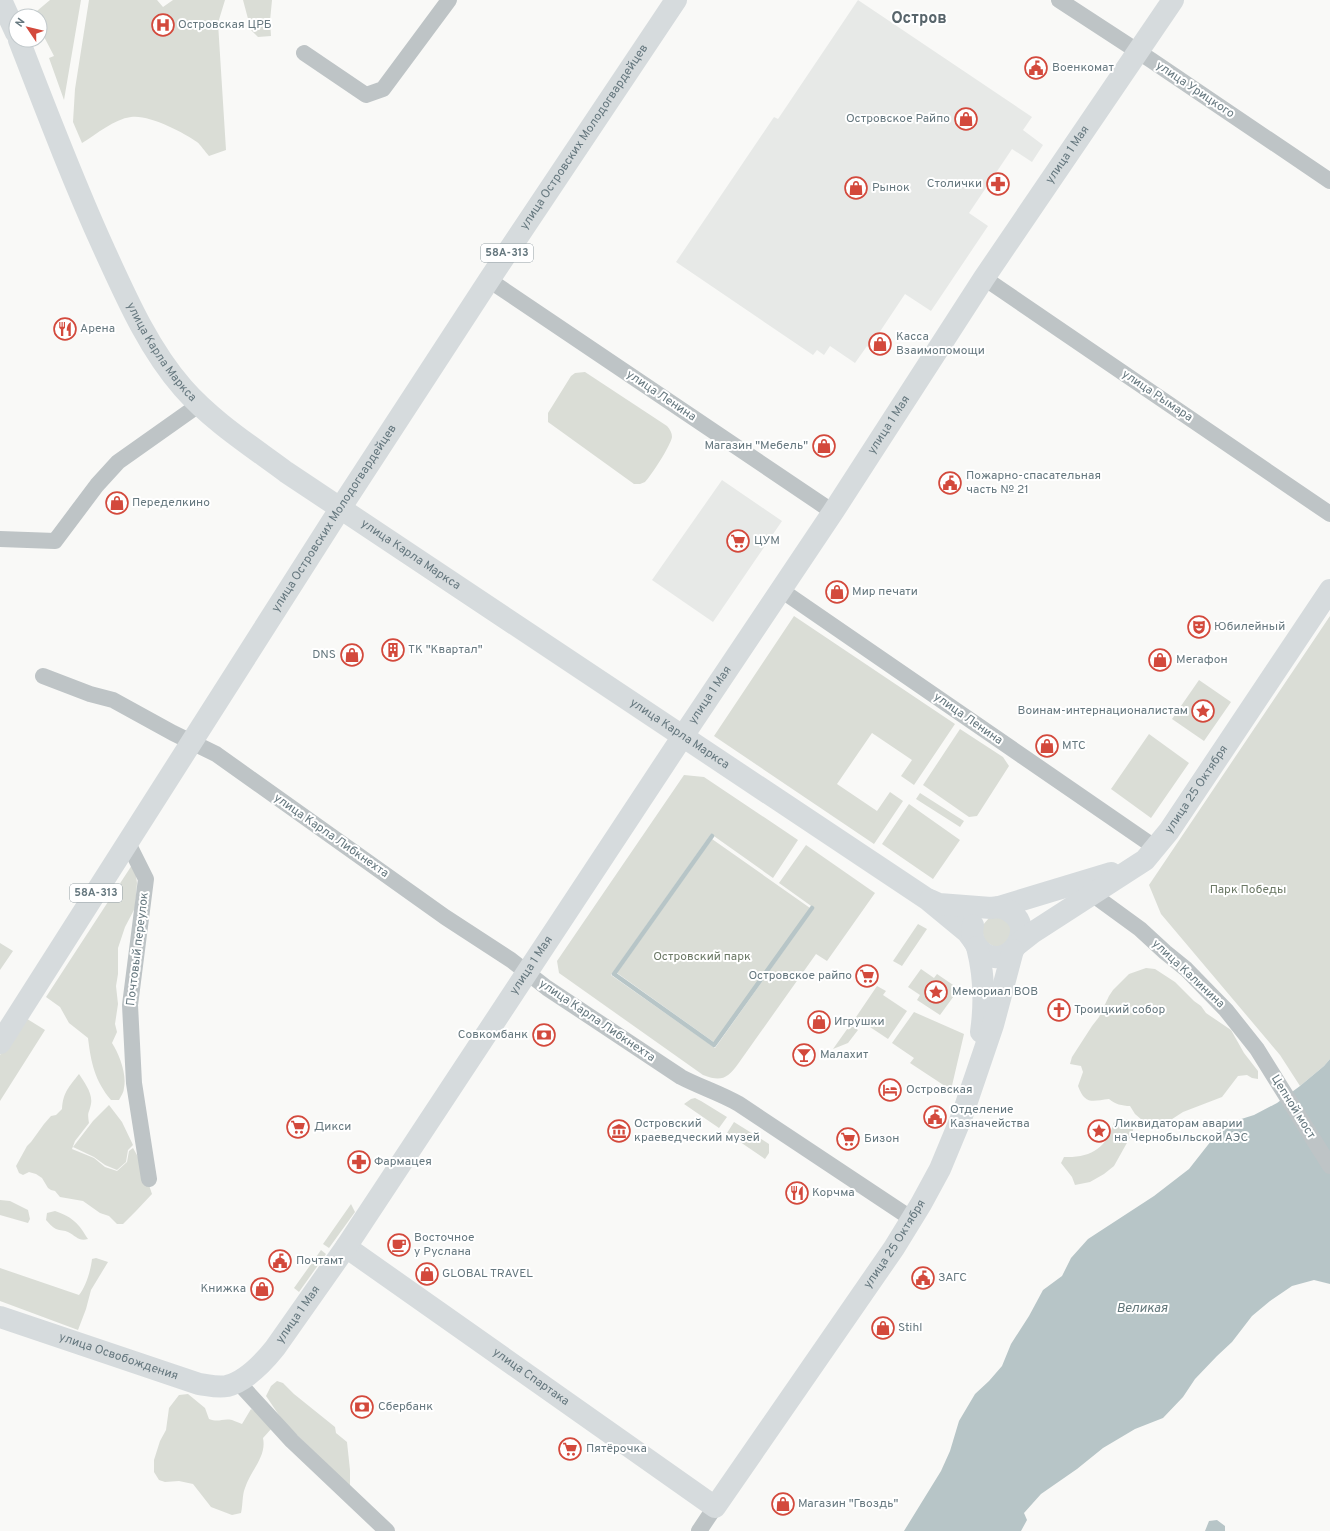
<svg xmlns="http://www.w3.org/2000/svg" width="1330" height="1531" viewBox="0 0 1330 1531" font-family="Overpass,sans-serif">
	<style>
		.built { fill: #e7e9e7 }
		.green { fill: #daddd6 }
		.water { fill: #b7c5c7 }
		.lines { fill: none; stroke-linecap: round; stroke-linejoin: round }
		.stream { stroke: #b7c5c7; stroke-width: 4.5 }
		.street { stroke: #bec4c6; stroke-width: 16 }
		.secondary { stroke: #d6dbdd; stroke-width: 22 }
		.primary { stroke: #d6dbdd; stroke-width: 22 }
		.labels { text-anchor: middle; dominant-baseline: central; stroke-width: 4; stroke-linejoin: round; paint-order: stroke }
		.shield { fill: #fff; stroke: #94a0a5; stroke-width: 1 }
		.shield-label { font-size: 11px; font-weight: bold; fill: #66787f }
		.poi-label { font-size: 12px; fill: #66787f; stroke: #fff; text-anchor: start }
		.street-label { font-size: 12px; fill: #66787f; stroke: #fff }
		.park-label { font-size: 12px; fill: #6b7865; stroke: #fff }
		.water-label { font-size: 13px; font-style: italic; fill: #617679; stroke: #fff }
		.district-label { font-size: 16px; font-weight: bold; fill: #58656b; stroke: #fff }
	</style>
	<rect width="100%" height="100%" fill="#f9f9f7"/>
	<path class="built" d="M858 0 1032 117 1023 130 1043 145 1032 162 1012 149 969 213 988 226 931 311 905 294 869 348 867 346 855 363 830 346 824 355 817 350 813 355 676 262 774 117 778 119Z
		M722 480 782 521 713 622 652 580Z"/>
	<path class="green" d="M50 0H81L64 100 49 58 54 56 40 29V16H31Z
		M89 0H157L163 7 173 0H225L218 23 226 150 209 156C205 152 201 145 197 142 183 132 148 114 131 117 114 119 97 134 82 143L73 122 75 89Z
		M243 0H272L270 21 271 36 258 37 251 30Z
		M585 372 667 426C670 429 672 433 672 437 671 445 651 476 645 482L640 484H634L548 422V413L571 376 575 373Z
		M794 616 955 724 914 785 901 776 912 760 872 733 837 784 877 811 890 792 903 801 874 844 714 736Z
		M1330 616V1059L1324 1066 1300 1086 1280 1055 1161 914 1149 885Z
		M1199 680 1231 702 1204 741 1172 719Z
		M960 729 1003 757 1009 766 977 816 969 817 923 785Z
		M1149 734 1189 763 1151 818 1111 789Z
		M684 775 704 777 798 840 773 878 711 834 611 975 715 1048 814 908 779 883 806 845 875 893 827 961 816 954 738 1064C727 1079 721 1082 703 1075L559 973 557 961Z
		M920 793 964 821 960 827 916 799Z
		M909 804 960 840 933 879 882 844Z
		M712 839 810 908 715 1043 617 973Z
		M132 865 135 868 137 883 135 908 125 927 118 948V974L116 986 118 1004 115 1024 117 1032 112 1043C119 1054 127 1074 124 1088 124 1092 121 1096 119 1100H111C95 1081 91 1063 88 1038L69 1023 60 1007 46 997Z
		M999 916 1011 925 1010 940 997 948 984 941 982 926 989 918Z
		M918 924 927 929 902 966 893 961Z
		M0 943 13 951 0 970Z
		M1146 968 1155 969 1175 982 1194 1001 1201 1006 1206 1013 1231 1030 1244 1053 1258 1071V1079L1252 1078 1247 1075 1238 1076 1222 1097 1183 1112 1166 1123H1156L1142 1120 1135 1114 1130 1106C1122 1106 1115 1104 1109 1099 1092 1101 1085 1105 1078 1086L1083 1072 1081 1066 1070 1064 1072 1057 1092 1026 1099 1017 1109 996 1113 990 1129 974Z
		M921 969 934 978 937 974 959 989 940 1015 917 1000 920 995 908 987Z
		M877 986 886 991 883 995 907 1011 888 1039 864 1023 862 1025 854 1020Z
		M914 1012 964 1034 951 1090 910 1063 914 1058 892 1043Z
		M24 1017 45 1030 0 1101V1055Z
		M850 1025 858 1030 848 1043 833 1049Z
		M79 1074C84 1082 93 1093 91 1104 89 1114 87 1111 89 1123L75 1141 72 1149 94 1158 105 1167 117 1171 127 1162 129 1151 133 1148 142 1164 152 1194 136 1211 123 1224H117L109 1216 100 1213 83 1201 60 1197 55 1191 51 1190 48 1188 42 1178 36 1174 29 1172 23 1175 19 1173 16 1166 27 1146 31 1142 44 1124 51 1116 56 1115 62 1109C63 1092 69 1087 79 1074Z
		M695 1098 701 1101 727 1117 719 1128 684 1104 691 1099Z
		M109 1105 122 1122 133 1145 128 1150 126 1162 117 1170 105 1165 94 1157 73 1147 93 1121Z
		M1125 1119 1133 1120V1132L1114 1166 1104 1174 1090 1182 1075 1185 1072 1177 1061 1163 1064 1157C1091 1158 1107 1148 1114 1122Z
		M734 1122 769 1144V1153L765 1159 727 1133Z
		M0 1200 10 1201 28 1210 30 1219 28 1223 0 1215Z
		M351 1204 355 1212 329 1248 323 1244Z
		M55 1211C74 1218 78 1223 88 1239 79 1242 76 1236 68 1232 65 1230 60 1231 56 1229 52 1227 49 1223 46 1220L47 1213Z
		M321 1250 326 1254 299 1292 294 1288Z
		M96 1258 108 1262 91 1290 86 1309 78 1330 0 1301V1268L79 1295C86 1287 91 1269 92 1259Z
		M277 1381 283 1383 294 1394 335 1427 336 1433 347 1442 350 1470V1487L283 1421 266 1396 271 1386Z
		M188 1394 205 1408 209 1419C219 1423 222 1418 232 1420 235 1421 239 1423 242 1424L251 1409 259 1414 272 1428 263 1438C267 1457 250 1471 245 1488 242 1495 243 1505 241 1513L232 1515 211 1507 193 1484 179 1481 165 1482 159 1480 154 1472V1460L160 1441 166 1430 169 1408 179 1395Z"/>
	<path class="water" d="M1330 1059V1284L1314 1280 1292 1286 1270 1301 1252 1316 1232 1342 1217 1356 1195 1379 1183 1397 1163 1418 1135 1429 1103 1448 1077 1469 1041 1494 1024 1513 1027 1520 1021 1531H904L941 1471 950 1451 959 1421 975 1394 989 1381 1002 1366 1011 1344 1029 1316 1043 1290 1062 1276 1071 1258 1088 1239 1154 1196 1189 1169 1222 1127 1235 1121 1254 1115 1277 1103 1300 1086 1324 1066Z
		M1217 1520 1225 1526V1531H1205L1209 1521Z"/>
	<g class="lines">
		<path class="stream" d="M712 836 614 974 714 1045 812 908"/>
		<path class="street" d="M1059 0 1151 60 1330 181
			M304 53 366 95 383 89 449 0
			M984 278 1330 514
			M489 280 833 512
			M0 539 55 541 97 485 118 462 200 404
			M781 590 1156 848
			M43 676 90 694 113 700 173 733 216 754 445 917 511 960 547 988 681 1077C700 1087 720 1093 739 1104L912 1219
			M128 843 146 879 130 1005 134 1083 149 1179
			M1092 894 1140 929 1165 952 1186 969 1226 1010 1257 1049 1330 1166
			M238 1382 292 1441 387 1531
			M699 1531 715 1507"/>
		<g class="secondary">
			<path d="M1 0 16 33"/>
			<path id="s1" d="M19 40C46 110 73 181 104 249 126 297 148 348 183 388 212 421 251 446 286 472L927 899 967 932 973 940"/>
			<path d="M930 900 939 904 991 908 999 907 1111 873"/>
			<path d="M973 925C971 935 973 943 980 950 1009 977 1045 919 999 907"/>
			<path id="s2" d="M1018 944 1032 933 1145 860 1169 831 1330 590"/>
			<path d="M977 947C984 974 985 1004 981 1032"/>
			<path id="s3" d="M346 1247 715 1507 894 1248 921 1204 940 1169 962 1116 993 1025 1013 950"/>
			<path id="s4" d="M0 1317 199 1384C208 1385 217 1388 227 1386 246 1381 263 1363 275 1348L346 1247 675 748 833 512 984 278 1173 0"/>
		</g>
		<path class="primary" id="s5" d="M0 1043 347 498 489 280 676 0"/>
	</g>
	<defs>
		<g id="hospital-ring" transform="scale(1.15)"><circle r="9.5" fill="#fff" stroke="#d3493c" stroke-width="1.5"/><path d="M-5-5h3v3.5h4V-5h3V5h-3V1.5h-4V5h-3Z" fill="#d3493c"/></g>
		<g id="civic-ring" transform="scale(1.15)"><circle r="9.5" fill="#fff" stroke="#d3493c" stroke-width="1.5"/><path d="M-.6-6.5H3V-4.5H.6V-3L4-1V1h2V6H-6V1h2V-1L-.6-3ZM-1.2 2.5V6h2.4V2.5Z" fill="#d3493c"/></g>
		<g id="shop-ring" transform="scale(1.15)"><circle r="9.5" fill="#fff" stroke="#d3493c" stroke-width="1.5"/><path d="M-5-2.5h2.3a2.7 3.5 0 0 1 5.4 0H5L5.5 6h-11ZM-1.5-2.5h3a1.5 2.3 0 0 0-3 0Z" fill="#d3493c"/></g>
		<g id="pharmacy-ring" transform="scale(1.15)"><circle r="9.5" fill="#fff" stroke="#d3493c" stroke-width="1.5"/><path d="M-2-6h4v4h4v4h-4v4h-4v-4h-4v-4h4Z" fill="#d3493c"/></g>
		<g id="restaurant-ring" transform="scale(1.15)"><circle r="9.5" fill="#fff" stroke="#d3493c" stroke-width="1.5"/><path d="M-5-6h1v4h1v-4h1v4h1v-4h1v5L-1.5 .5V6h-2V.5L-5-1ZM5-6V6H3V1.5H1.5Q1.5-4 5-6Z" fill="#d3493c"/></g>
		<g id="supermarket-ring" transform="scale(1.15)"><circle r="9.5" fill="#fff" stroke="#d3493c" stroke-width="1.5"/><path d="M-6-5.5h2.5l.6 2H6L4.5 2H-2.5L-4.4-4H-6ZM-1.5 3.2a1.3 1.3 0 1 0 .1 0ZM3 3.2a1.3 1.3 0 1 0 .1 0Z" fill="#d3493c"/></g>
		<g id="theatre-ring" transform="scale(1.15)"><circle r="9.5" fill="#fff" stroke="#d3493c" stroke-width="1.5"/><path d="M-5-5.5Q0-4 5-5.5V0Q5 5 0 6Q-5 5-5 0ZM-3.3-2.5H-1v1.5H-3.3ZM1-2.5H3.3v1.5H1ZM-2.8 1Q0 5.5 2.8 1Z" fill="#d3493c"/></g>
		<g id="building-ring" transform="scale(1.15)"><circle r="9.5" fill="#fff" stroke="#d3493c" stroke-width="1.5"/><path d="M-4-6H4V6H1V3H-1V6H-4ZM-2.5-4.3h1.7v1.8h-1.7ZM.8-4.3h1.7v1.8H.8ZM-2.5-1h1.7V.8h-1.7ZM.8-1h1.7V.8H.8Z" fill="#d3493c"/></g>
		<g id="sight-ring" transform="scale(1.15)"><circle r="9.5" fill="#fff" stroke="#d3493c" stroke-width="1.5"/><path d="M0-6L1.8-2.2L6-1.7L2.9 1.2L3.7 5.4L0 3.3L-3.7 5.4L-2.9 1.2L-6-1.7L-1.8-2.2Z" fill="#d3493c"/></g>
		<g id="church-ring" transform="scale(1.15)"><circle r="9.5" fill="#fff" stroke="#d3493c" stroke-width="1.5"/><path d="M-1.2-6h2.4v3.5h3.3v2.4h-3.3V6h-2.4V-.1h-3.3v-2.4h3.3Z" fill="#d3493c"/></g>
		<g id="bank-ring" transform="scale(1.15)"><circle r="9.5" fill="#fff" stroke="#d3493c" stroke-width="1.5"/><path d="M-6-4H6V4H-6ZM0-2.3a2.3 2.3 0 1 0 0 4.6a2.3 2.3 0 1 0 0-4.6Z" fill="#d3493c"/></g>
		<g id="bar-ring" transform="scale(1.15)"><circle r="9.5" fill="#fff" stroke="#d3493c" stroke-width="1.5"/><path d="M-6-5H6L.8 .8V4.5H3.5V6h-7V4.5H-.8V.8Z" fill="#d3493c"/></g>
		<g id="hotel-ring" transform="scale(1.15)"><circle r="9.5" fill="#fff" stroke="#d3493c" stroke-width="1.5"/><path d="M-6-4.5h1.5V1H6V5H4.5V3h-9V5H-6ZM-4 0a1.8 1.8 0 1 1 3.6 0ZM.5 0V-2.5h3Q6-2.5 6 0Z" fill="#d3493c"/></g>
		<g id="museum-ring" transform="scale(1.15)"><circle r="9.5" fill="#fff" stroke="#d3493c" stroke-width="1.5"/><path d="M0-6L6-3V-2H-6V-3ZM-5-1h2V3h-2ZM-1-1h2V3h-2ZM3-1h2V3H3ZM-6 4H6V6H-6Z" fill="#d3493c"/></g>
		<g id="cafe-ring" transform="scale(1.15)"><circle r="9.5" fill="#fff" stroke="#d3493c" stroke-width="1.5"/><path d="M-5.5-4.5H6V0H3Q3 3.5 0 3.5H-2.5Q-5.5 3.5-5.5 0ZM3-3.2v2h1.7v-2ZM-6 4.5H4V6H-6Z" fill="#d3493c"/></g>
	</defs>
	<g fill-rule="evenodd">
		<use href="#hospital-ring" x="163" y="25"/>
		<use href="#civic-ring" x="1036" y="68"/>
		<use href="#shop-ring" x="966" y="119"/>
		<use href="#pharmacy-ring" x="998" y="184"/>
		<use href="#shop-ring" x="856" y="188"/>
		<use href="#restaurant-ring" x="65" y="329"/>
		<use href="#shop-ring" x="880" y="344"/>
		<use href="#shop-ring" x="824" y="446"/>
		<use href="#civic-ring" x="950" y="483"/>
		<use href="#shop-ring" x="117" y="503"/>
		<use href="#supermarket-ring" x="738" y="541"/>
		<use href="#shop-ring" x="837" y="592"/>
		<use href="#theatre-ring" x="1199" y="627"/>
		<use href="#building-ring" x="393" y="650"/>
		<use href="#shop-ring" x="352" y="655"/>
		<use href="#shop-ring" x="1160" y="660"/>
		<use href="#sight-ring" x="1203" y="711"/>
		<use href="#shop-ring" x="1047" y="746"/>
		<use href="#supermarket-ring" x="867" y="976"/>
		<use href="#sight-ring" x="936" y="992"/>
		<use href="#church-ring" x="1059" y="1010"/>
		<use href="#shop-ring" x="819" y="1022"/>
		<use href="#bank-ring" x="544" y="1035"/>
		<use href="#bar-ring" x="804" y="1055"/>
		<use href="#hotel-ring" x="890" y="1090"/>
		<use href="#civic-ring" x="935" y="1117"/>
		<use href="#supermarket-ring" x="298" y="1127"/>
		<use href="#museum-ring" x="619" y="1131"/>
		<use href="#sight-ring" x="1099" y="1131"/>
		<use href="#supermarket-ring" x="848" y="1139"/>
		<use href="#pharmacy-ring" x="359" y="1162"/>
		<use href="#restaurant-ring" x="797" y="1193"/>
		<use href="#cafe-ring" x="399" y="1245"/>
		<use href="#civic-ring" x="280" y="1261"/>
		<use href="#shop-ring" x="427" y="1274"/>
		<use href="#civic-ring" x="923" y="1278"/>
		<use href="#shop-ring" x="262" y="1289"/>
		<use href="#shop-ring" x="883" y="1328"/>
		<use href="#bank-ring" x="362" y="1407"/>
		<use href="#supermarket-ring" x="570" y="1449"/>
		<use href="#shop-ring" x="783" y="1504"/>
	</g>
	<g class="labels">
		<g class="shield">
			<rect x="481" y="244" width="52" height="18" rx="3"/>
			<rect x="70" y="884" width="52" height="18" rx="3"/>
		</g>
		<g class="shield-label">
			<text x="507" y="253">58А-313</text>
			<text x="96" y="893">58А-313</text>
		</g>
		<g class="poi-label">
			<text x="178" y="25">Островская ЦРБ</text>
			<text x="1052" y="68">Военкомат</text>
			<text x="950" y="119" text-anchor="end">Островское Райпо</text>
			<text x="982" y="184" text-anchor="end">Столички</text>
			<text x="872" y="188">Рынок</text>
			<text x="80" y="329">Арена</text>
			<text x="896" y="337">Касса<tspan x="896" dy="14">Взаимопомощи</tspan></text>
			<text x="808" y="446" text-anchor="end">Магазин "Мебель"</text>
			<text x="966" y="476">Пожарно-спасательная<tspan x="966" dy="14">часть № 21</tspan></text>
			<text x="132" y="503">Переделкино</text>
			<text x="754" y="541">ЦУМ</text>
			<text x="852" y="592">Мир печати</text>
			<text x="1214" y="627">Юбилейный</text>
			<text x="408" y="650">ТК "Квартал"</text>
			<text x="336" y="655" text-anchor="end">DNS</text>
			<text x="1176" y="660">Мегафон</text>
			<text x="1188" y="711" text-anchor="end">Воинам-интернационалистам</text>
			<text x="1062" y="746">МТС</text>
			<text x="852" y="976" text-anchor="end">Островское райпо</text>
			<text x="952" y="992">Мемориал ВОВ</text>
			<text x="1074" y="1010">Троицкий собор</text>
			<text x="834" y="1022">Игрушки</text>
			<text x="528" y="1035" text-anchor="end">Совкомбанк</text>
			<text x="820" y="1055">Малахит</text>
			<text x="906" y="1090">Островская</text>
			<text x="950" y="1110">Отделение<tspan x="950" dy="14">Казначейства</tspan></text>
			<text x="634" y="1124">Островский<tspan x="634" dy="14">краеведческий музей</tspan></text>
			<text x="1114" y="1124">Ликвидаторам аварии<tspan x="1114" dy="14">на Чернобыльской АЭС</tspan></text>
			<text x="314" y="1127">Дикси</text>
			<text x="864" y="1139">Бизон</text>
			<text x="374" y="1162">Фармацея</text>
			<text x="812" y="1193">Корчма</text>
			<text x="414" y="1238">Восточное<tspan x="414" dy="14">у Руслана</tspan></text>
			<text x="296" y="1261">Почтамт</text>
			<text x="442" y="1274">GLOBAL TRAVEL</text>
			<text x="938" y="1278">ЗАГС</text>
			<text x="246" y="1289" text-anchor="end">Книжка</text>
			<text x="898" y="1328">Stihl</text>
			<text x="378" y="1407">Сбербанк</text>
			<text x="586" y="1449">Пятёрочка</text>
			<text x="798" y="1504">Магазин "Гвоздь"</text>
		</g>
		<g class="street-label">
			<text transform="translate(1195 90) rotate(34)">улица Урицкого</text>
			<text stroke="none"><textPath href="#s5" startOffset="1078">улица Островских Молодогвардейцев</textPath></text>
			<text stroke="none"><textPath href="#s4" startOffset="1733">улица 1 Мая</textPath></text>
			<text stroke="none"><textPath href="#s1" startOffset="344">улица Карла Маркса</textPath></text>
			<text transform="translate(661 396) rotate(34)">улица Ленина</text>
			<text transform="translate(1157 396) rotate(34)">улица Рымара</text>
			<text stroke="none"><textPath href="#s4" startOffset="1409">улица 1 Мая</textPath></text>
			<text stroke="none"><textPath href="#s5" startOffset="622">улица Островских Молодогвардейцев</textPath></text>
			<text stroke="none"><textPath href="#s1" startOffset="669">улица Карла Маркса</textPath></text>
			<text stroke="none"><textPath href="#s4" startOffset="1085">улица 1 Мая</textPath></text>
			<text transform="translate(968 719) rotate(35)">улица Ленина</text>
			<text stroke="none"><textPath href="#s1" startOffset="992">улица Карла Маркса</textPath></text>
			<text stroke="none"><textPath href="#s2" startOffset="240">улица 25 Октября</textPath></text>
			<text transform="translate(331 836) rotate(35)">улица Карла Либкнехта</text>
			<text transform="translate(138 949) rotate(-83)">Почтовый переулок</text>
			<text stroke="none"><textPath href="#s4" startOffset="761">улица 1 Мая</textPath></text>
			<text transform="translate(1188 974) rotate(43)">улица Калинина</text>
			<text transform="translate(597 1021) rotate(34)">улица Карла Либкнехта</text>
			<text transform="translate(1293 1107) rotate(58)">Цепной мост</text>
			<text stroke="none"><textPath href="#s3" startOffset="770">улица 25 Октября</textPath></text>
			<text stroke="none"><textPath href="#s4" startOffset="341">улица 1 Мая</textPath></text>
			<text stroke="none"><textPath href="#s4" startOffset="125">улица Освобождения</textPath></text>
			<text stroke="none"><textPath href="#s3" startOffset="226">улица Спартака</textPath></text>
		</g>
		<g class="park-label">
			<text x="1248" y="890">Парк Победы</text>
			<text x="702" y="957">Островский парк</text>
		</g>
		<g class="water-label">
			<text x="1142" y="1309">Великая</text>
		</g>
		<g class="district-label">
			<text x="919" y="19">Остров</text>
		</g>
	</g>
	<g transform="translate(28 28) rotate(305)"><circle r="19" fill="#ffffff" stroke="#c2c9cc"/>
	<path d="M0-3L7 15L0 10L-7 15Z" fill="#d3493c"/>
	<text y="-6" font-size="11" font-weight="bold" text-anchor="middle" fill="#66787f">N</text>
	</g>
</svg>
